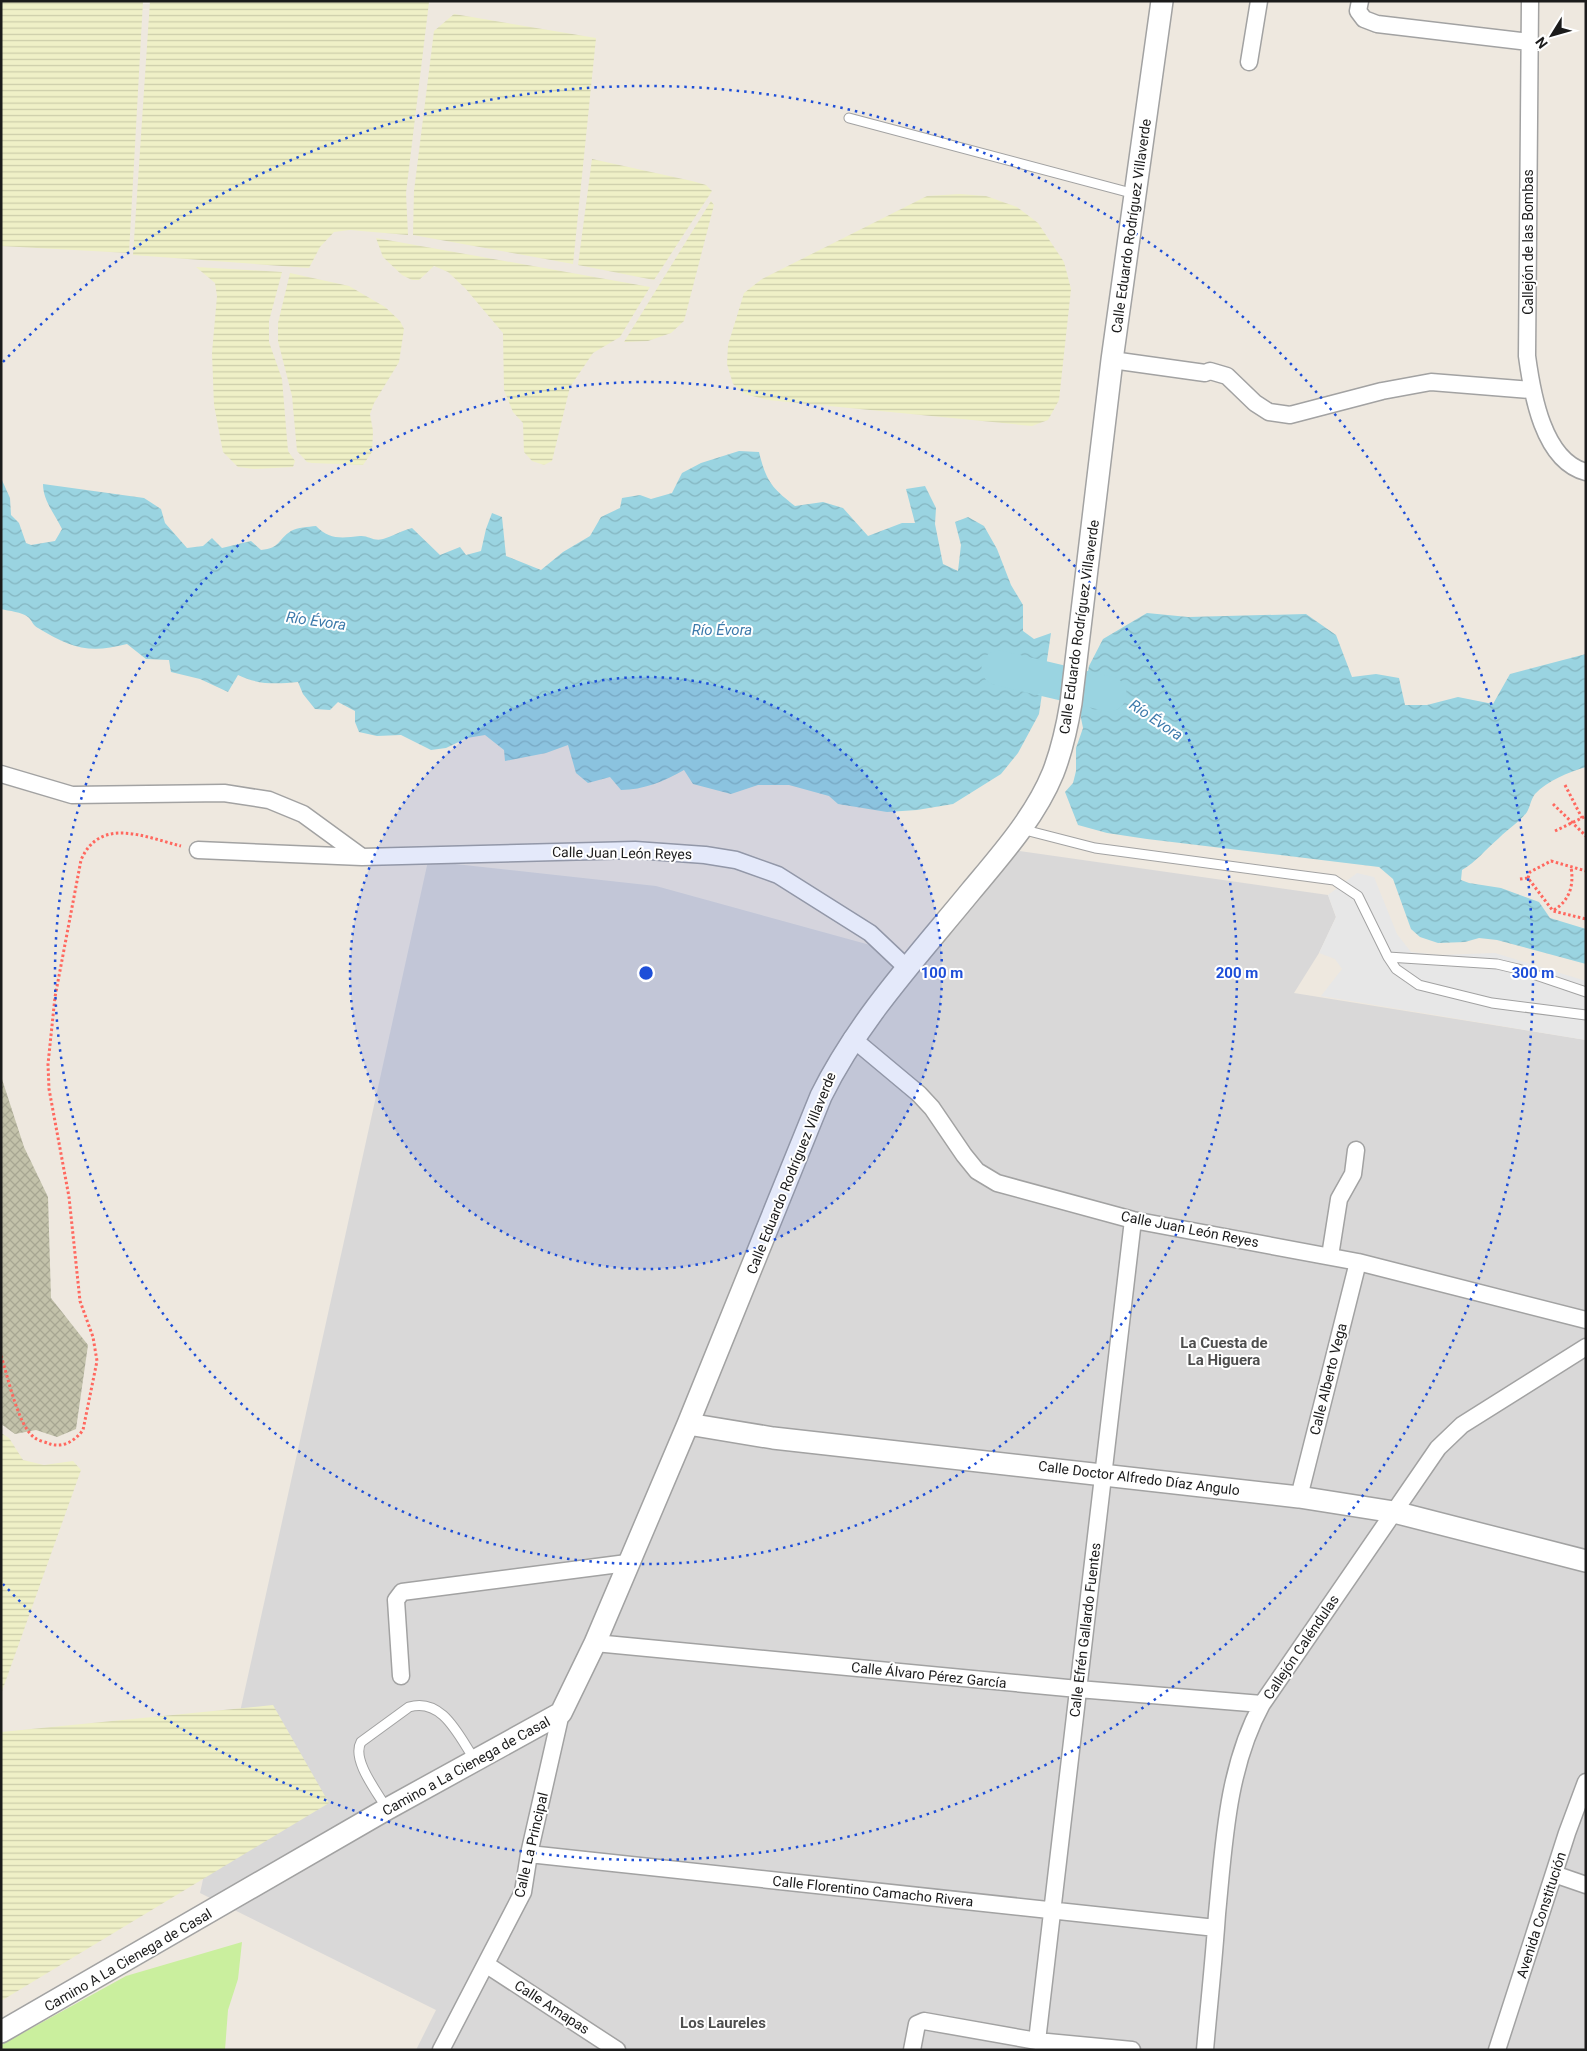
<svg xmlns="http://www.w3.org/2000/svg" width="1587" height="2051" viewBox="0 0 1587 2051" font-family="Roboto,sans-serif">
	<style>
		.residential { fill: #d9d8d8 }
		.construction { fill: url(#construction-cross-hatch) }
		.farmland { fill: url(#farmland-rules) }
		.grass { fill: #caef9e }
		.parking { fill: #e7e7e7 }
		.water { fill: url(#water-waves) }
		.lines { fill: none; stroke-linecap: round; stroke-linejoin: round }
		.river { stroke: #9ad4e1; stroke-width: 35 }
		.service-casing { stroke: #a2a2a2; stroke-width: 11 }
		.minor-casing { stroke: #a2a2a2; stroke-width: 19 }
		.tertiary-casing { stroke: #a2a2a2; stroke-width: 24 }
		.path { stroke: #ff685f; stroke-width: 3; stroke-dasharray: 2.5 2.5; stroke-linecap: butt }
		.service { stroke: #fff; stroke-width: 9 }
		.minor { stroke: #fff; stroke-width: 16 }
		.tertiary { stroke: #fff; stroke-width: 21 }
		.ring { fill: none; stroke: #1d4ed8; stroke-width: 2.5; stroke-dasharray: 2.5 5 }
		.labels { text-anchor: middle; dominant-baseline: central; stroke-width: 4; stroke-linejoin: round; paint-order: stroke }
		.street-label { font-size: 14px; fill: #1b1b1b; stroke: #fff }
		.water-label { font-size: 15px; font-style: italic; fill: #3d7aab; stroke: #fff }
		.neighbourhood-label { font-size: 15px; font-weight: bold; fill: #4e4e4e; stroke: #fff }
		.centre { fill: #1d4ed8; stroke: #fff; stroke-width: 2.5 }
		.ring-label { font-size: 15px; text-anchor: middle; font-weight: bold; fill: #1d4ed8; stroke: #fff; stroke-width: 4; stroke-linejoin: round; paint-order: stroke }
	</style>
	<defs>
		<pattern id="construction-cross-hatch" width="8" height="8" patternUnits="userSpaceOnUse" patternTransform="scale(1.25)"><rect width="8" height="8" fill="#c3c2aa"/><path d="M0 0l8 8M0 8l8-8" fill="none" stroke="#a7a692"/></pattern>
		<pattern id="farmland-rules" width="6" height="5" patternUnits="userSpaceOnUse" patternTransform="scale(1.25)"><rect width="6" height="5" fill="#eff0c7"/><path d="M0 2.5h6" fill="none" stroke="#cccdaa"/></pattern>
		<pattern id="water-waves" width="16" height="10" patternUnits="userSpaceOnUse" patternTransform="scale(1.25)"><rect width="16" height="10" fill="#9ad4e1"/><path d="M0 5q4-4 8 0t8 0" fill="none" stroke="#84b5c0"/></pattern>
	</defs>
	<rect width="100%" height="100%" fill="#eee8df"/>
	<path class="residential" d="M1012 850 1328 895 1336 917 1319 953 1294 993 1586 1040V2050H416L436 2010 200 1893 428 861 656 886 910 956Z"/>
	<path class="construction" d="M1 1076 24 1147 48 1197 51 1298 88 1345 76 1429 57 1437 36 1430 15 1434 1 1424Z"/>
	<path class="farmland" d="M1 1H143L129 253 1 246Z
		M150 1 429 2 406 193 408 235 350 230 334 232 320 247 309 268 133 255Z
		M454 14 596 38 573 264 413 235 414 191 434 31Z
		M592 159 692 181 706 185 712 191 654 280 578 265Z
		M960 194 986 196 1017 207 1038 223 1064 262 1071 289 1059 400 1048 420 1032 426 768 400 745 394 733 384 727 364 728 345 744 293 762 279 927 196Z
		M711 201 714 205 684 321 671 333 648 341 624 342Z
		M376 238 650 287 620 337 593 353 570 387 552 461 544 465 532 461 524 452 523 423 513 412 504 390 503 333 465 288 448 272 434 266 419 280H412L402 275 383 257Z
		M196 267 282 272 269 321V342L282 379 288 451 295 461 293 467 254 469 238 467 223 452 214 405 212 353 217 296 215 283Z
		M290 273 349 286 385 307 400 321 404 329 399 362 374 403 370 414 373 431 372 452 363 465 312 463 307 462 297 451 292 396 278 341V323Z
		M1 1433 9 1438 23 1460 44 1465 73 1461 81 1470 1 1694Z
		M273 1705 329 1803 1 2001V1732Z"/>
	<path class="grass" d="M242 1942 238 1979 228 2010 225 2050H1V2045L126 1976Z"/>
	<path class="parking" d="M1357 873 1374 877 1397 934 1411 952 1439 955 1495 953 1586 981V1040L1321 996 1342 969 1335 959 1319 953 1336 917 1328 895Z"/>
	<path class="water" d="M739 451 759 452C766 481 772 488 795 506L823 502 843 508 868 536 902 523H915L906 489 925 486 936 508 935 524 943 564 958 571 961 545 955 522 968 517 984 526 997 549 1011 585 1023 605V631L1034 639 1051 633 1039 714 1018 753 1001 774 953 804 917 810 887 812 838 804 829 796 789 785H758L731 794 693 784 684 770C665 781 643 790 621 790L610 777 588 783 576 773 568 745 546 753 505 761 504 750 485 735 467 738 446 748 431 750 401 735 377 736 359 732 355 722V711L338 702 330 710 315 709 303 694 298 682C277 684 258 685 238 675L228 692 200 679 171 672 169 660 146 659 127 644C89 654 71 648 38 628 33 626 32 620 28 617 22 612 9 611 1 609V478L10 498 11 515 19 523 26 543 31 545 55 541 62 529C55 514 43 501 43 484L144 498 161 509 165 523 187 548 203 546 212 538 222 548 251 541 261 550C281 548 277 540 291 531 298 527 308 527 316 526 329 540 342 538 360 536 369 535 374 543 386 538 396 535 400 531 412 528L440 555 460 547 466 555 481 551 486 529 492 513 502 517 506 556 541 570 563 552 590 536 601 517 620 508 622 498 640 495 651 499 672 493 682 473 701 463Z
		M1147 613 1188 617 1306 614 1336 635 1352 677 1376 674 1399 678 1405 705H1427L1458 697 1493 704 1510 674 1586 654V767C1569 772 1547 781 1535 794 1531 799 1530 807 1527 812 1520 822 1508 829 1499 838 1486 849 1476 862 1462 870L1461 880 1469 883 1501 888 1539 902 1550 918 1586 929V964L1497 940 1479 938 1465 942 1438 943 1420 937 1411 929 1393 879 1379 867 1147 839 1107 833 1078 825 1065 792 1073 783 1076 771V748L1083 728 1080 713 1089 666 1103 639Z"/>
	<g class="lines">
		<path class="river" d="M999 668 1109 694"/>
		<g class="service-casing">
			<path id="service" d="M849 118 1135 194
				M1021 829 1095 848 1334 880 1358 896 1388 957 1396 969 1419 985 1492 1003 1586 1015
				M1388 957 1497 964 1518 969 1586 992
				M387 1809C378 1793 351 1760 361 1742L409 1707C443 1697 459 1737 475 1760"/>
		</g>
		<g class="minor-casing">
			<path id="minor" d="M1360 1 1358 11 1364 19 1377 24 1529 42
				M1530 1 1527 356C1532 393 1543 461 1586 472
				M1249 62 1259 1
				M1112 360 1205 373 1210 371 1227 376 1255 403 1269 412 1290 415 1382 391 1431 382 1531 390
				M1 774 72 795 224 793 269 800 303 814 362 857
				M198 850 362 857 635 850 705 855 736 860 778 875 870 933 907 968
				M852 1038 919 1094 932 1108 964 1155 977 1171 997 1183 1133 1220 1358 1262 1586 1320
				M1330 1256 1339 1199 1353 1174 1356 1150
				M1299 1497 1358 1262
				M595 1643 1078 1689 1262 1704
				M401 1676 396 1600 402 1592 627 1563
				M529 1854 1216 1928
				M1554 1874 1586 1885
				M487 1965 617 2050
				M1037 2041 1133 1220
				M441 2050 523 1892 529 1854 561 1713
				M912 2050 917 2024 924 2021 1037 2041 1132 2050
				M1205 2050C1209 2004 1214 1959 1217 1914 1224 1843 1227 1768 1262 1704L1438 1448 1462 1425 1586 1347
				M1497 2050 1567 1833 1586 1782"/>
		</g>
		<g class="tertiary-casing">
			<path id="tertiary" d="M688 1424 773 1438 1299 1497 1394 1512 1586 1561
				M1 2032 387 1809 561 1713 595 1643 688 1424 821 1096C859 1019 917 957 971 891 1001 855 1035 817 1053 773 1062 750 1067 727 1071 703L1112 360 1162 1"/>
		</g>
		<path class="path" d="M1565 785 1582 818
			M1553 804 1586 836
			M1555 831 1586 816
			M1528 878 1530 872 1551 861 1586 871
			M1520 879 1528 878 1553 911 1586 919
			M1554 910C1570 900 1574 885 1571 867
			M1 1356C8 1376 18 1427 35 1438 39 1441 46 1442 50 1444 63 1448 75 1441 83 1430L97 1361 93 1337 80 1301 69 1197 49 1089 48 1064 55 997 81 860C100 816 145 837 181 846"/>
		<use href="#service" class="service"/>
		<use href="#minor" class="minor"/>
		<use href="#tertiary" class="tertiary"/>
	</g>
	<circle cx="646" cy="973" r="296" fill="#1d4ed8" fill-opacity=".12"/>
	<g class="ring">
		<circle cx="646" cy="973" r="296"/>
		<circle cx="646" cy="973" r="591"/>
		<path d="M3 362A887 887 0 1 1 3 1584"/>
	</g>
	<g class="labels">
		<g class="street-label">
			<text transform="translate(1131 226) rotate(-82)">Calle Eduardo Rodríguez Villaverde</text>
			<text transform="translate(1528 242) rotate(-90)">Callejón de las Bombas</text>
			<text transform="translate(1079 627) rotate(-82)">Calle Eduardo Rodríguez Villaverde</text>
			<text transform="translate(622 853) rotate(1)">Calle Juan León Reyes</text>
			<text transform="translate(791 1173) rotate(-68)">Calle Eduardo Rodríguez Villaverde</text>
			<text transform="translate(1190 1229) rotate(11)">Calle Juan León Reyes</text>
			<text transform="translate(1328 1379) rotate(-76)">Calle Alberto Vega</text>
			<text transform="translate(1139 1478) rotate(7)">Calle Doctor Alfredo Díaz Angulo</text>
			<text transform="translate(1085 1630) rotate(-83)">Calle Efrén Gallardo Fuentes</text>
			<text transform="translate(1301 1647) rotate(-56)">Callejón Caléndulas</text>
			<text transform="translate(929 1675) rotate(6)">Calle Álvaro Pérez García</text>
			<text transform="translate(466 1766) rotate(-29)">Camino a La Cienega de Casal</text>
			<text transform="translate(531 1845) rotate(-77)">Calle La Principal</text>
			<text transform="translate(873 1891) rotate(6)">Calle Florentino Camacho Rivera</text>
			<text transform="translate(1541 1915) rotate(-72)">Avenida Constitución</text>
			<text transform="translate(128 1960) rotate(-30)">Camino A La Cienega de Casal</text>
			<text transform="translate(552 2007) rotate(33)">Calle Amapas</text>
		</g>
		<g class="water-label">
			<text transform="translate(316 621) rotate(8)">Río Évora</text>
			<text x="722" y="630">Río Évora</text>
			<text transform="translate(1156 720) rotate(34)">Río Évora</text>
		</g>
		<g class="neighbourhood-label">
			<text x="1224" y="1343">La Cuesta de<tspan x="1224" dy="17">La Higuera</tspan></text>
			<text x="723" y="2023">Los Laureles</text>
		</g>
	</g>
	<circle cx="646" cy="973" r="8" class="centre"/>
	<g class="ring-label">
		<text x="942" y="978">100 m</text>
		<text x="1237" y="978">200 m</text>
		<text x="1533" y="978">300 m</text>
	</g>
	<rect width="1587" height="2051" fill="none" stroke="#1b1b1b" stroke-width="5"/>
	<g transform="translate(1552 35) rotate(233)" stroke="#ffffff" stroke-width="4" paint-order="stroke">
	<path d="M0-4L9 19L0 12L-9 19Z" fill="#1b1b1b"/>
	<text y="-8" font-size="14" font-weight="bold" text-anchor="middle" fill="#1b1b1b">N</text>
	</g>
</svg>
